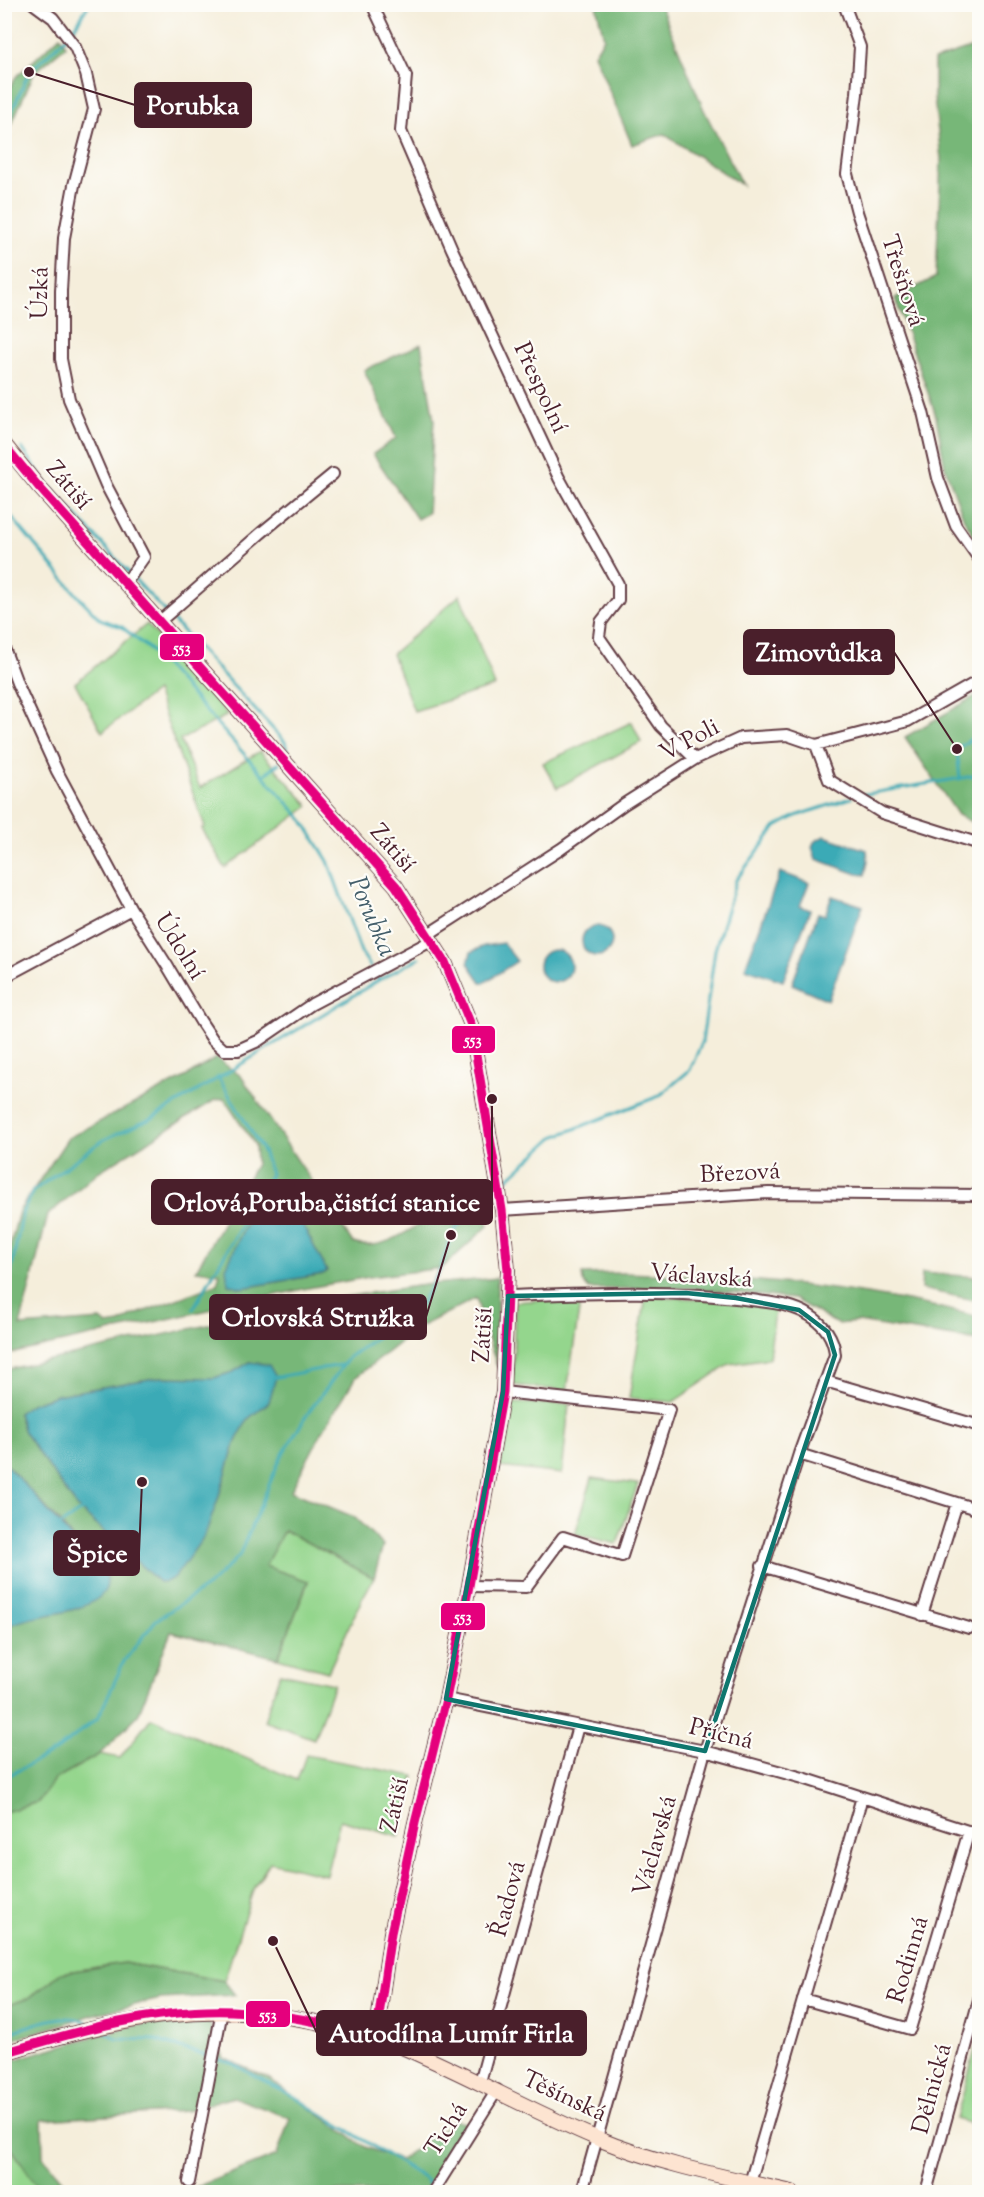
<svg xmlns="http://www.w3.org/2000/svg" width="984" height="2197" viewBox="0 0 984 2197" font-family="'Sorts Mill Goudy',serif">
	<style>
		.green { fill: #94d68d; stroke: #6f7a5c; stroke-width: 1.5 }
		.forest { fill: #77b778; stroke: #606b52; stroke-width: 1.5; fill-rule: evenodd }
		.water { fill: #3aaab6; stroke: #426470; stroke-width: 1.5 }
		.lines { fill: none; stroke-linecap: round; stroke-linejoin: round }
		.stream { stroke: #3aaab6; stroke-width: 3 }
		.street-casing { stroke: #643e45; stroke-width: 14 }
		.secondary-casing { stroke: #643e45; stroke-width: 16 }
		.street { stroke: #fff; stroke-width: 10 }
		.secondary { stroke: #fde4d1; stroke-width: 14 }
		.bus-1-casing { stroke: #fdfcf7; stroke-width: 14 }
		.bus-1 { stroke: #e5007d; stroke-width: 9 }
		.marked { fill: none; stroke: #0f766e; stroke-width: 4.5; stroke-linejoin: round }
		.labels { text-anchor: middle; dominant-baseline: central; stroke-width: 4.5; stroke-linejoin: round; paint-order: stroke }
		.street-label { font-size: 24px; fill: #4a1f2b; stroke: #fdfcf7 }
		.water-label { font-size: 26px; font-style: italic; fill: #435e6a; stroke: #fdfcf7 }
		.leader { fill: none; stroke: #4a1f2b; stroke-width: 2 }
		.callout-dot { fill: #4a1f2b; stroke: #fdfcf7; stroke-width: 2 }
		.callout { fill: #4a1f2b; stroke: #4a1f2b; stroke-width: 2 }
		.callout-label { font-size: 26px; text-anchor: middle; font-weight: bold; fill: #fff }
		.line-badge { stroke: #fdfcf7; stroke-width: 2 }
		.badge-label { font-size: 16px; text-anchor: middle; font-weight: bold; fill: #fff }
	</style>
	<rect width="100%" height="100%" fill="#fdfcf7"/>
	<filter id="ink" filterUnits="userSpaceOnUse"><feTurbulence type="fractalNoise" baseFrequency=".0167" numOctaves="2"/><feDisplacementMap in="SourceGraphic" scale="12" xChannelSelector="R" yChannelSelector="G"/><feConvolveMatrix kernelMatrix="1 2 1 2 8 2 1 2 1" color-interpolation-filters="sRGB"/></filter>
	<filter id="wash" filterUnits="userSpaceOnUse"><feTurbulence type="fractalNoise" baseFrequency=".008" numOctaves="4" result="noise"/><feDisplacementMap in="SourceGraphic" scale="24" xChannelSelector="R" yChannelSelector="G"/><feGaussianBlur stdDeviation="1.35" result="paint"/><feColorMatrix in="noise" values="0 0 0 0 0 0 0 0 0 0 0 0 0 0 0 0 0 1.4 0 .05"/><feComposite in="paint" operator="in"/></filter>
	<g filter="url(#wash)">
		<rect width="100%" height="100%" fill="#f5eedb"/>
		<path class="green" d="M460 595 495 686 414 711 392 654Z
			M147 624 228 715 180 740 200 788 260 751 309 806 225 868 202 829 205 827 156 691 102 732 75 683Z
			M632 722 641 742 557 788 543 763Z
			M646 1296 776 1303 769 1358 730 1364 673 1402 629 1398Z
			M581 1297 567 1391 513 1385 515 1302Z
			M510 1403 569 1404 562 1474 500 1467Z
			M592 1478 638 1484 617 1544 575 1534Z
			M284 1530 374 1578 363 1597 328 1672 278 1658 308 1582 264 1566Z
			M280 1673 334 1684 314 1739 264 1721Z
			M151 1718 297 1780 306 1755 414 1776 399 1837 340 1820 326 1875 270 1862 254 1887 224 1981 124 1963 61 1973 29 1998 5 2006 4 1812 38 1802 55 1779 100 1754 120 1758Z
			M979 2036 980 2126H979L956 2119Z
			M4 2146 12 2149 41 2192H5Z"/>
		<path class="forest" d="M596 5H660L704 110 742 185 664 134 632 145 594 54 604 38Z
			M60 36 66 46 34 73 5 139V98L15 78Z
			M979 45H980L979 544 964 519 945 467 936 416 895 298 936 277 941 159 934 97V60Z
			M421 344 434 420 428 513 417 519 373 454 396 438 364 370Z
			M979 694V826L958 815 905 737Z
			M216 1058 241 1076 353 1243C384 1254 417 1224 442 1210 455 1202 470 1196 484 1190L488 1226 442 1268 369 1277 308 1288 5 1355V1265L19 1211 68 1138 187 1076ZM224 1099 255 1145 256 1164 196 1270 220 1273 217 1284 132 1316 120 1323 107 1325 101 1320 20 1326 48 1215 98 1172 215 1100ZM273 1190 288 1197 327 1271 323 1274 242 1288 228 1284C236 1257 247 1205 273 1190Z
			M623 1273C742 1277 863 1287 979 1317V1341L858 1322 837 1324 794 1299 691 1288 589 1289 583 1282 582 1274Z
			M922 1273 979 1277V1301L921 1289Z
			M497 1278V1367L476 1298 418 1328 355 1378 321 1434 291 1491 354 1517 383 1545 374 1578 284 1530 265 1566 308 1581 278 1658 171 1632 138 1715 100 1754 55 1779 38 1802 5 1812V1627L28 1617 77 1608 78 1545 62 1525 5 1463 4 1370 311 1302 423 1285ZM250 1362 269 1402 248 1419 236 1441 216 1505 159 1582 77 1507 24 1432 18 1413 31 1404 57 1395 161 1377 214 1378 233 1372Z
			M124 1963 224 1981 235 1995 161 1999 99 2013 5 2042V2006L29 1998 61 1973Z
			M207 2017 223 2058 268 2078 365 2147 400 2160 455 2120 467 2124 424 2192H185L186 2191 277 2155 290 2118 233 2097 186 2111 42 2120 43 2157 72 2192H41L12 2149 5 2146 4 2063 39 2052 132 2026Z"/>
		<path class="water" d="M824 836 867 850 868 861 865 875 857 874 816 859 812 847 814 842Z
			M780 872 809 883 800 906 810 910 783 981 745 968Z
			M832 896 863 906 828 1000 792 984 818 913 825 915Z
			M582 941a15 15 0 1 1 30 0a15 15 0 1 1-30 0Z
			M503 943 517 961 484 983 481 982 468 963 471 952 484 946Z
			M539 966a16 16 0 1 1 32 0a16 16 0 1 1-32 0Z
			M273 1190 288 1197 327 1271 323 1274 242 1288 228 1284 226 1268 243 1230 265 1195Z
			M250 1362 269 1365 276 1377 269 1402 248 1419 236 1441 216 1505 205 1535 175 1577 164 1583 159 1582 77 1507 24 1432 18 1413 31 1404 57 1395 161 1377 214 1378 233 1372Z
			M4 1463C31 1489 53 1518 78 1545 87 1555 106 1566 107 1580 108 1588 103 1595 97 1599 73 1616 33 1613 5 1627Z"/>
		<g class="lines">
			<path class="stream" d="M4 129 29 72 71 33 89 4
				M22 448 47 484 285 742 289 756 287 758
				M4 508 77 595 100 619 122 627 155 654 302 819 328 861 361 952 379 980 151 1119 103 1140 33 1191 23 1211 4 1306
				M264 775 279 763
				M960 779 957 749 971 739 980 738
				M860 795 980 775
				M379 980 419 958
				M502 1184 554 1137 659 1096 690 1070 702 1042 715 950 736 880 776 827 796 816 851 798
				M193 1309 271 1174 263 1151 218 1077
				M272 1378 341 1365
				M58 1527 82 1510
				M4 1778 57 1750 98 1718 124 1661 156 1620 208 1586 239 1556 280 1459 306 1416 349 1357 420 1306 441 1268 451 1235 471 1211 495 1190
				M104 2031 116 2039 155 2040 210 2057
				M4 2035C29 2026 66 2009 90 2024
				M216 2059 231 2063 293 2096 424 2178 433 2189"/>
		</g>
	</g>
	<g filter="url(#ink)">
		<g class="lines">
			<g class="street-casing">
				<path id="street" d="M34 4 53 18 75 47 86 74 94 109 74 185 64 238 61 291V359L69 399 106 485 144 557 125 584
					M372 4 406 76 401 131 452 249 559 478 618 584V600L601 622 599 637 661 726 695 759
					M844 4 860 47 857 94 847 174 857 212 923 412 938 478 956 526 980 560
					M159 622 261 533 333 474
					M4 648 17 683 57 771 131 909 168 967 201 1022 213 1040 224 1050H238L258 1041 312 1004 431 941
					M816 745 908 721 980 680
					M427 935 561 849 624 804 695 759 741 738 787 735 816 745 829 780 882 813 980 844
					M4 977 131 909
					M502 1210 768 1193 980 1195
					M508 1296C589 1293 671 1289 751 1300 771 1303 792 1304 809 1315 824 1324 834 1338 835 1355L799 1454 705 1751 582 2192
					M825 1381 980 1426
					M799 1454 973 1508
					M762 1566 969 1628
					M469 1586 526 1587 563 1537 622 1556 669 1410 503 1392
					M922 1615 957 1503
					M446 1699 705 1751 803 1778 980 1835
					M803 1999 910 2029 969 1831
					M480 2082 578 1726
					M189 2182 222 2011
					M750 2183 862 1797
					M433 2192 497 2090
					M926 2192 980 1996"/>
			</g>
			<g class="secondary-casing">
				<path id="secondary" d="M4 444 38 486 396 886 445 962 471 1025 502 1210 508 1270 503 1392 469 1586 446 1699 415 1823 391 1933 376 2036
					M4 2053C117 2018 216 1997 334 2026 348 2029 364 2031 378 2037 452 2066 522 2107 596 2138 658 2164 726 2177 792 2192"/>
			</g>
			<use href="#street" class="street"/>
			<use href="#secondary" class="secondary"/>
			<g class="bus-1-casing">
				<path id="bus-1" d="M4 445 38 486 396 886 445 962 471 1025 502 1210 508 1270 503 1392 469 1586 446 1699 415 1823 391 1933 376 2036C329 2024 281 2013 232 2011 155 2008 78 2031 4 2053"/>
			</g>
			<use href="#bus-1" class="bus-1"/>
		</g>
	</g>
	<path class="marked" d="M686 1293 736 1298 799 1310 828 1332 835 1355 705 1751 446 1699 503 1392 508 1296Z"/>
	<g class="labels">
		<g class="street-label">
			<text transform="translate(902 281) rotate(72)">Třešňová</text>
			<text transform="translate(41 293) rotate(-89)">Úzká</text>
			<text transform="translate(540 388) rotate(65)">Přespolní</text>
			<text transform="translate(68 486) rotate(49)">Zátiší</text>
			<text transform="translate(690 741) rotate(-28)">V Poli</text>
			<text transform="translate(392 849) rotate(49)">Zátiší</text>
			<text transform="translate(179 947) rotate(58)">Údolní</text>
			<text transform="translate(740 1174) rotate(-3)">Březová</text>
			<text transform="translate(701 1277) rotate(4)">Václavská</text>
			<text transform="translate(484 1335) rotate(-87)">Zátiší</text>
			<text transform="translate(721 1735) rotate(14)">Příčná</text>
			<text transform="translate(396 1805) rotate(-77)">Zátiší</text>
			<text transform="translate(656 1846) rotate(-74)">Václavská</text>
			<text transform="translate(509 1899) rotate(-75)">Řadová</text>
			<text transform="translate(909 1960) rotate(-73)">Rodinná</text>
			<text transform="translate(933 2089) rotate(-75)">Dělnická</text>
			<text transform="translate(564 2097) rotate(25)">Těšínská</text>
			<text transform="translate(447 2130) rotate(-58)">Tichá</text>
		</g>
		<g class="water-label">
			<text transform="translate(371 917) rotate(67)">Porubka</text>
		</g>
	</g>
	<path class="leader" d="M29 72L135 105M957 749L894 652M492 1099L492 1202M451 1235L426 1317M142 1482L139 1553M273 1941L317 2033"/>
	<g class="callout-dot">
		<circle cx="29" cy="72" r="6"/>
		<circle cx="957" cy="749" r="6"/>
		<circle cx="492" cy="1099" r="6"/>
		<circle cx="451" cy="1235" r="6"/>
		<circle cx="142" cy="1482" r="6"/>
		<circle cx="273" cy="1941" r="6"/>
	</g>
	<g class="callout">
		<rect x="135" y="83" width="116" height="44" rx="6"/>
		<rect x="744" y="630" width="150" height="44" rx="6"/>
		<rect x="152" y="1180" width="340" height="44" rx="6"/>
		<rect x="210" y="1295" width="216" height="44" rx="6"/>
		<rect x="54" y="1531" width="85" height="44" rx="6"/>
		<rect x="317" y="2011" width="269" height="44" rx="6"/>
	</g>
	<g class="callout-label">
		<text x="193" y="114">Porubka</text>
		<text x="819" y="661">Zimovůdka</text>
		<text x="322" y="1211">Orlová,Poruba,čistící stanice</text>
		<text x="318" y="1326">Orlovská Stružka</text>
		<text x="97" y="1562">Špice</text>
		<text x="451" y="2042">Autodílna Lumír Firla</text>
	</g>
	<g class="line-badge">
		<rect x="159" y="633" width="46" height="28" rx="6" fill="#e5007d"/>
		<rect x="451" y="1025" width="45" height="29" rx="6" fill="#e5007d"/>
		<rect x="440" y="1602" width="46" height="29" rx="6" fill="#e5007d"/>
		<rect x="245" y="2000" width="46" height="28" rx="6" fill="#e5007d"/>
	</g>
	<g class="badge-label">
		<text x="182" y="653">553</text>
		<text x="473" y="1045">553</text>
		<text x="463" y="1622">553</text>
		<text x="268" y="2020">553</text>
	</g>
	<rect width="984" height="2197" fill="none" stroke="#fdfcf7" stroke-width="24"/>
</svg>
